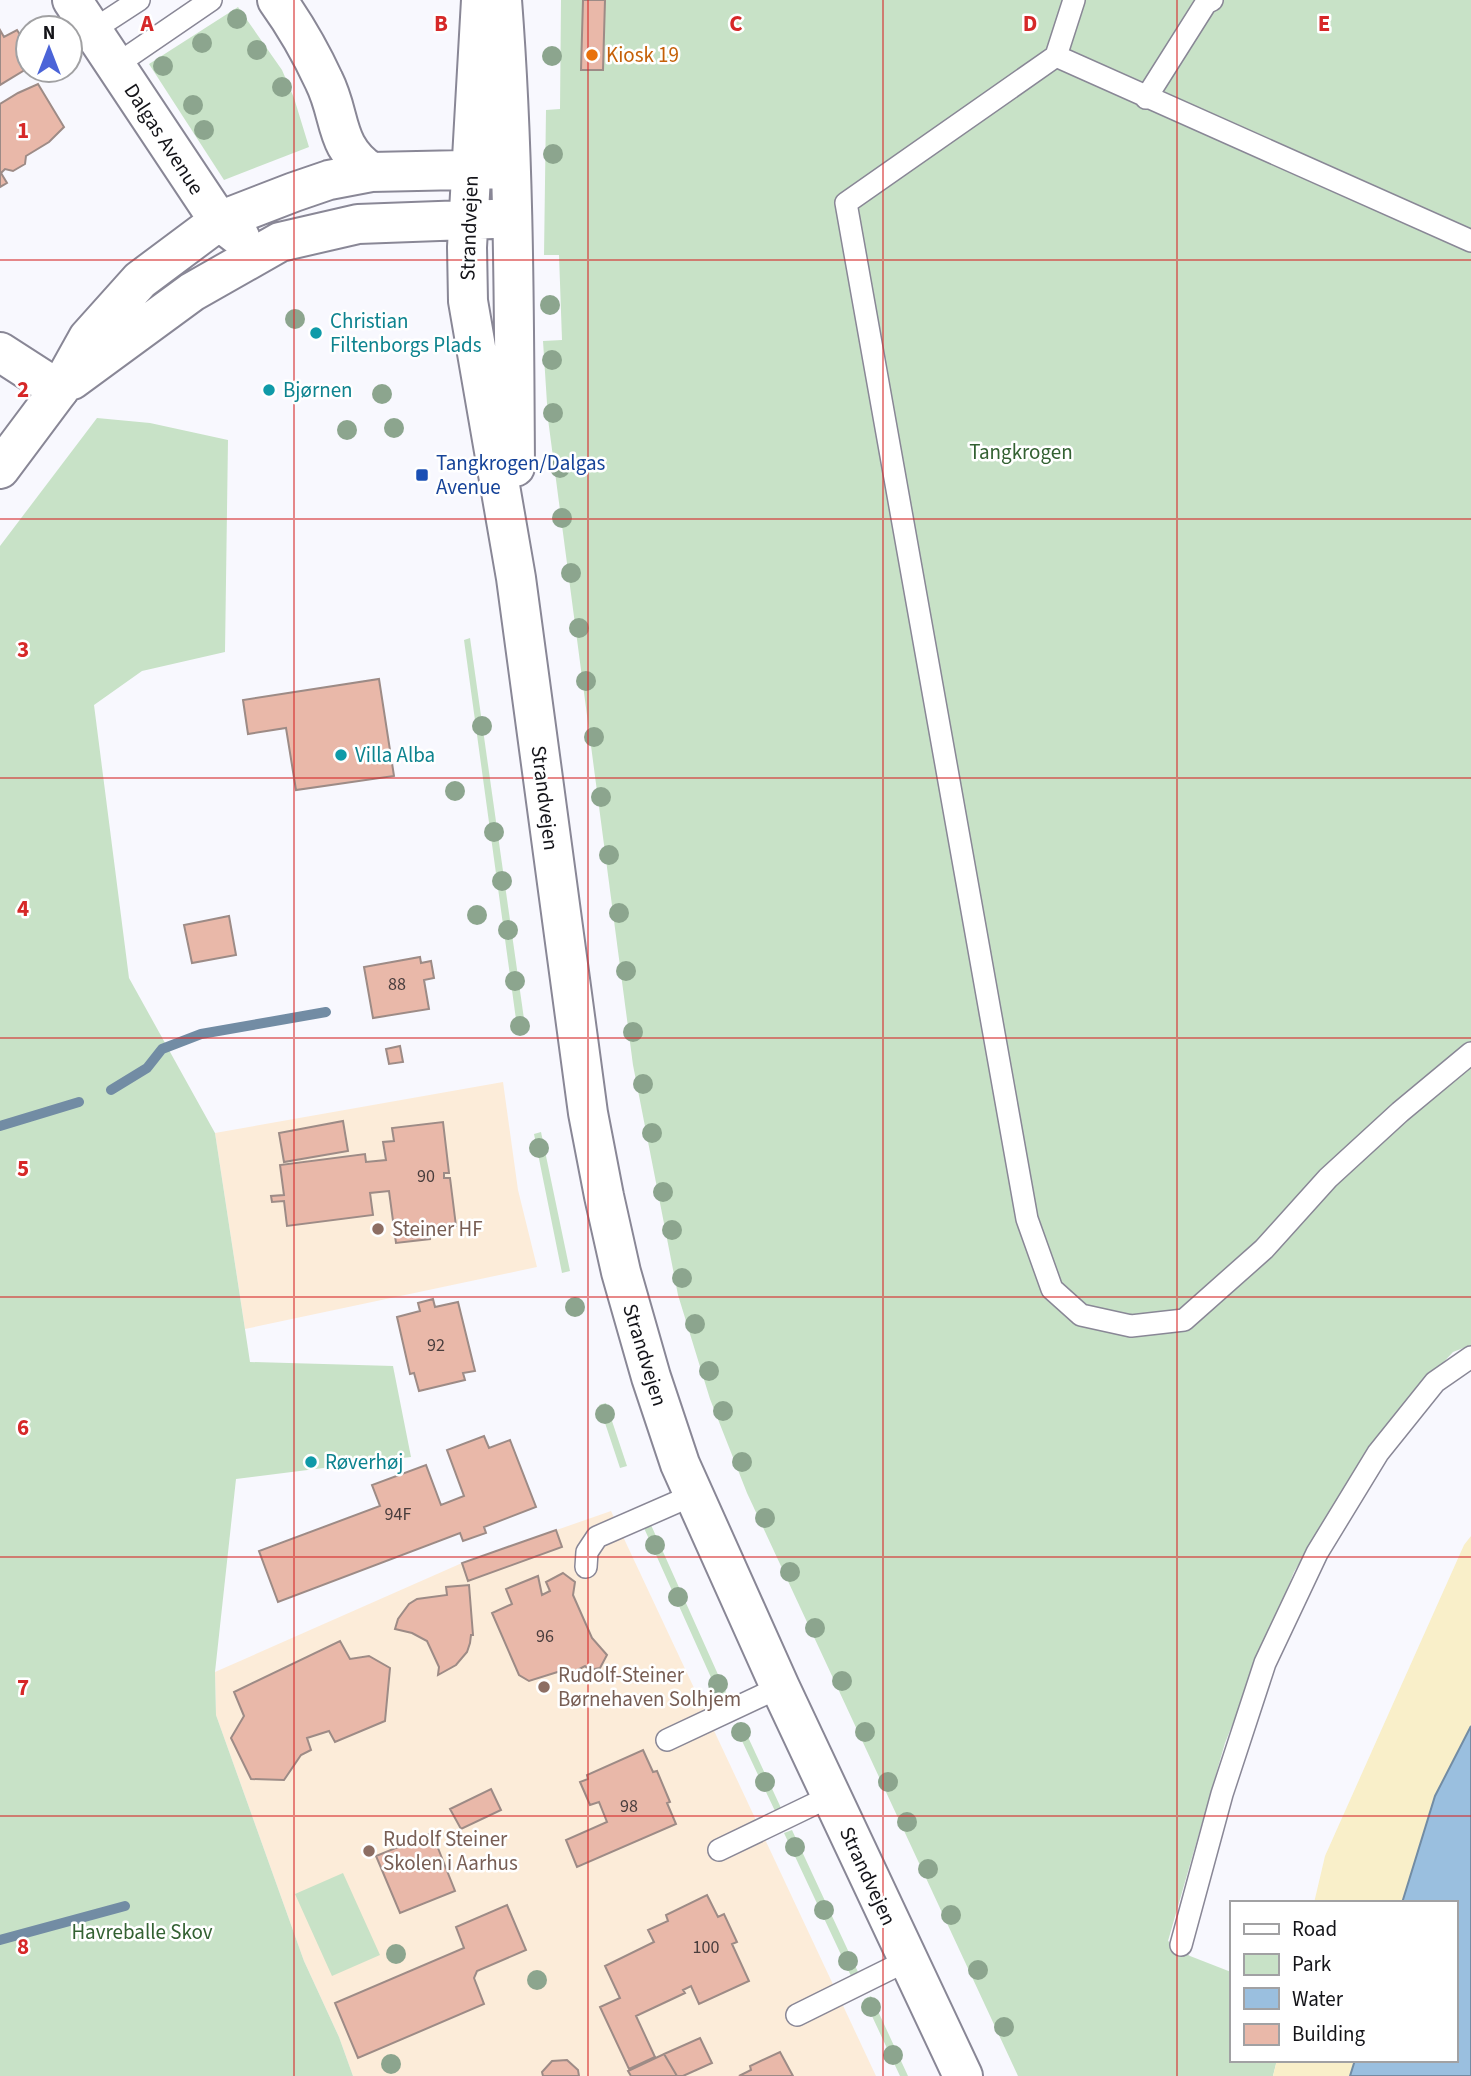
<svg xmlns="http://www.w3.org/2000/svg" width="1471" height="2076" viewBox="0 0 1471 2076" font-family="'Source Sans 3',sans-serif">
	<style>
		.education { fill: #fcecd9 }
		.green { fill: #c8e2c7 }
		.sand { fill: #f9efc9 }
		.water { fill: #9abfdf; stroke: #728ca4; stroke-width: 2 }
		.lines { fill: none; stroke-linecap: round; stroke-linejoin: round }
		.stream { stroke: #728ca4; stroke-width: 10 }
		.building { fill: #e9b8a9; stroke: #9d8b86; stroke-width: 2 }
		.service-casing { stroke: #898796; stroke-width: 24 }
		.minor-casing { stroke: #898796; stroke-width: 42 }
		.tertiary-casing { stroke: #898796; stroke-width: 42 }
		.service { stroke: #fff; stroke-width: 21 }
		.minor { stroke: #fff; stroke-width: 38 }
		.tertiary { stroke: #fff; stroke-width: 38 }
		.tree { fill: #8ca58e }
		.grid { fill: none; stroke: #d62828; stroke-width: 2; stroke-opacity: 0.55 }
		.food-dot { fill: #e8710a; stroke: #fff; stroke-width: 2.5 }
		.culture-dot { fill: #0f9aa8; stroke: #fff; stroke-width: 2.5 }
		.transit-dot { fill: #1a4fb4; stroke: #fff; stroke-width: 2.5 }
		.education-dot { fill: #8d6e63; stroke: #fff; stroke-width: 2.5 }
		.labels { text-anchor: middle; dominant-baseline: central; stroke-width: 5; stroke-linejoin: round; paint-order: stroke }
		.number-label { font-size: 18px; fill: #493d3d }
		.food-label { font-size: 21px; fill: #c56008; stroke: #fff; text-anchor: start }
		.street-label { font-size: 21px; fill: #141419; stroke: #fff }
		.culture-label { font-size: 21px; fill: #0d838f; stroke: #fff; text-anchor: start }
		.park-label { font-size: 21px; fill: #336132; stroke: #fff }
		.transit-label { font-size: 21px; fill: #164399; stroke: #fff; text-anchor: start }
		.education-label { font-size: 21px; fill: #785e54; stroke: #fff; text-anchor: start }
		.grid-label { font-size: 23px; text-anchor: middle; font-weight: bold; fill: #d62828; stroke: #fff; stroke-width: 5; stroke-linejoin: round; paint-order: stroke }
	</style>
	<rect width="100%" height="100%" fill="#f8f8fe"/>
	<path class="education" d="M503 1082 518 1190 537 1267 245 1329 215 1133Z
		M611 1511 876 2076H353L339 2037 304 1961 216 1715 215 1672 462 1563Z"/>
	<path class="green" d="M561 0H1471V1345L1453 1352 1425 1382 1321 1527 1294 1572 1225 1743 1168 1941 1190 1956 1231 1972V2060H1277L1273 2076H1018L747 1493 710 1399 678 1295 633 1065 548 419 543 341 562 340 559 255H544L546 110 560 109Z
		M238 7 282 70 294 98 309 147 224 180 149 64Z
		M97 418 150 423 228 440 225 652 142 671 94 705 129 978 215 1133 250 1362 393 1366 411 1457 236 1479 215 1672 216 1715 304 1961 339 2037 353 2076H0V546Z
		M470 638 526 1033 518 1034 464 640Z
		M541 1132 570 1271 562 1273 534 1134Z
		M606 1403 627 1466 620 1468 599 1405Z
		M651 1525 729 1699 722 1702 644 1528Z
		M741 1722 781 1808 775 1811 735 1726Z
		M792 1830 858 1972 851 1976 784 1833Z
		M343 1873 380 1955 332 1976 295 1894Z
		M871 1996 908 2076H900L864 1999Z"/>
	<path class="sand" d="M1471 1536V1726L1435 1796 1402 1903H1314L1325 1856 1464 1545Z
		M1277 2060H1355L1350 2076H1273Z"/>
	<path class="water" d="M1471 1726V2076H1350L1355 2060H1455V1903H1402L1435 1796Z"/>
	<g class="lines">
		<path class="stream" d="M111 1090 147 1068 162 1049 201 1034 326 1012
			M0 1126 79 1102
			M0 1940 125 1906"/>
	</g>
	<path class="building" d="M583 0H605L603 70H581Z
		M0 30 4 37 17 30 28 47V68L0 85Z
		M38 84 64 127 49 142 26 156 25 164 13 171 5 169 1 173 7 183 0 187V104L18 93Z
		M379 679 394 776 296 790 286 728 248 734 243 700Z
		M229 916 236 955 192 963 184 925Z
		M420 957 421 963 431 961 434 978 424 980 429 1009 373 1018 364 967Z
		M400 1046 403 1062 389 1064 386 1049Z
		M343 1121 348 1151 284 1162 279 1133Z
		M443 1122 449 1173H444V1178H450L456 1226 429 1229 430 1239 396 1243 389 1191 370 1193 373 1215 287 1226 284 1201 272 1202 271 1196 284 1195 280 1165 365 1154 366 1162 386 1160 383 1142 394 1141 392 1128Z
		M433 1299 435 1307 458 1302 475 1371 463 1373 465 1380 419 1391 414 1373 410 1374 397 1317 420 1311 418 1303Z
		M484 1436 489 1448 510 1440 536 1507 484 1527 486 1533 463 1541 460 1533 278 1602 259 1551 380 1506 372 1485 426 1465 441 1505 464 1496 447 1450Z
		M556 1530 562 1547 468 1581 462 1563Z
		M563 1573 575 1582 573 1595 592 1638 607 1655 600 1668 589 1670 585 1666 568 1675 564 1670 529 1681 519 1675 492 1613 512 1604 506 1589 538 1576 542 1595 550 1591 546 1582Z
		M469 1585 473 1635H471L470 1643 467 1652 456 1665 438 1675 439 1667 427 1641 412 1633 395 1629 398 1619 409 1604 417 1599 447 1595 446 1587Z
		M340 1641 350 1659 369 1656 390 1668 385 1721 335 1742 329 1731 307 1738 311 1750 301 1755 284 1780 251 1779 231 1738 244 1716 234 1692Z
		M643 1750 653 1772 657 1771 670 1802 667 1803 676 1824 577 1867 566 1840 607 1822 599 1802 590 1805 580 1782 588 1779 587 1775Z
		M491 1789 501 1810 461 1829 450 1809Z
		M432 1833 455 1891 400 1913 376 1856Z
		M707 1895 718 1917 724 1914 737 1942 732 1944 749 1981 699 2004 691 1986 683 1990 685 1993 636 2016 655 2057 629 2069 600 2007 620 1998 605 1966 654 1942 648 1930 668 1921 666 1915Z
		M507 1905 526 1950 477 1971 474 1978 484 2004 358 2058 335 2003 464 1948 456 1927Z
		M700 2038 712 2063 683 2076H677L664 2054Z
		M780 2052 793 2076H739L751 2070 750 2066Z
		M664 2054 677 2076H631L628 2071Z
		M567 2060 578 2070 579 2076H543L542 2072 552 2061Z"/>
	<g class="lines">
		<g class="service-casing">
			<path id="service" d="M1074 0 1056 56 1471 241
				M93 30 139 0
				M1056 56 846 203 1027 1219 1052 1289 1081 1315 1131 1326 1184 1320 1264 1249 1328 1178 1400 1112 1471 1053
				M116 65 211 0
				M1146 98 1206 3 1212 0
				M586 1567 587 1552 597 1537 693 1495
				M667 1740 780 1687
				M719 1850 831 1796
				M1181 1945 1222 1794 1265 1663 1317 1553 1378 1453 1435 1382 1471 1357
				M797 2015 908 1960"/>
		</g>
		<g class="minor-casing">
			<path id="minor" d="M0 352 59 390"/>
		</g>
		<g class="tertiary-casing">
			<path id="tertiary" d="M72 0 219 221 240 237
				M277 0C295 25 311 53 324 81 342 117 333 146 371 172
				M481 0 467 247 468 301 516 578 588 1113 604 1196 621 1272 651 1377 680 1464 780 1687 963 2076
				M502 0C514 155 514 311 515 467
				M72 380 192 292 280 242 358 224 493 219
				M0 469 59 390 88 338 140 280 219 221 294 192 329 180 371 172 510 169"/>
		</g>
		<use href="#service" class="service"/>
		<use href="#minor" class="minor"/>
		<use href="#tertiary" class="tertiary"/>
	</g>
	<g class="tree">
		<circle cx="237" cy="19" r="10"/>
		<circle cx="202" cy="43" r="10"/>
		<circle cx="257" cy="50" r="10"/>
		<circle cx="552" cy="56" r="10"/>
		<circle cx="163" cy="66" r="10"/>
		<circle cx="282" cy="87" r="10"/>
		<circle cx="193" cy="105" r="10"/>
		<circle cx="204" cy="130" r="10"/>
		<circle cx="553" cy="154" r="10"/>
		<circle cx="550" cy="305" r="10"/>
		<circle cx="295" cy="319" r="10"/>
		<circle cx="552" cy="360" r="10"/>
		<circle cx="382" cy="394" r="10"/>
		<circle cx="553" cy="413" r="10"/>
		<circle cx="394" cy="428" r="10"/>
		<circle cx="347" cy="430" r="10"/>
		<circle cx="560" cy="468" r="10"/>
		<circle cx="562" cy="518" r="10"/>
		<circle cx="571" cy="573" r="10"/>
		<circle cx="579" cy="628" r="10"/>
		<circle cx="586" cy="681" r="10"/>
		<circle cx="482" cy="726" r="10"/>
		<circle cx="594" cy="737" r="10"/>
		<circle cx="455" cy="791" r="10"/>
		<circle cx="601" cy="797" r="10"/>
		<circle cx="494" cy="832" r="10"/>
		<circle cx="609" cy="855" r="10"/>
		<circle cx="502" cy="881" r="10"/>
		<circle cx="619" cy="913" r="10"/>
		<circle cx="477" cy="915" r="10"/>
		<circle cx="508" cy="930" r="10"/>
		<circle cx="626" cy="971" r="10"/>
		<circle cx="515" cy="981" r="10"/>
		<circle cx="520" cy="1026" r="10"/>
		<circle cx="633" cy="1032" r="10"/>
		<circle cx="643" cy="1084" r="10"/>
		<circle cx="652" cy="1133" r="10"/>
		<circle cx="539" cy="1148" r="10"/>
		<circle cx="663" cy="1192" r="10"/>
		<circle cx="672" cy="1230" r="10"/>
		<circle cx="682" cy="1278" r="10"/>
		<circle cx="575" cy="1307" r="10"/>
		<circle cx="695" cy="1324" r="10"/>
		<circle cx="709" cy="1371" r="10"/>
		<circle cx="723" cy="1411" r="10"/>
		<circle cx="605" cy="1414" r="10"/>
		<circle cx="742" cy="1462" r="10"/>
		<circle cx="765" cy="1518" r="10"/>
		<circle cx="655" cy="1545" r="10"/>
		<circle cx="790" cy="1572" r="10"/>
		<circle cx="678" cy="1597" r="10"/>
		<circle cx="815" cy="1628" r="10"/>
		<circle cx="842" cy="1681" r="10"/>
		<circle cx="718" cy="1684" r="10"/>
		<circle cx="741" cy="1732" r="10"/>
		<circle cx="865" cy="1732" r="10"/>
		<circle cx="765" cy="1782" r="10"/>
		<circle cx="888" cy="1782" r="10"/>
		<circle cx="907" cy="1822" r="10"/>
		<circle cx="795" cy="1847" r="10"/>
		<circle cx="928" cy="1869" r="10"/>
		<circle cx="824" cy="1910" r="10"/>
		<circle cx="951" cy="1915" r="10"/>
		<circle cx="396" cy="1954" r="10"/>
		<circle cx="848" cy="1961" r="10"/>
		<circle cx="978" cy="1970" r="10"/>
		<circle cx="537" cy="1980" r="10"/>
		<circle cx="871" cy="2007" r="10"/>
		<circle cx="1004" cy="2027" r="10"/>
		<circle cx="893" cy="2055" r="10"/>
		<circle cx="391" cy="2064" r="10"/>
	</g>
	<path class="grid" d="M294 0V2076M588 0V2076M883 0V2076M1177 0V2076M0 260H1471M0 519H1471M0 778H1471M0 1038H1471M0 1297H1471M0 1557H1471M0 1816H1471"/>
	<circle class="food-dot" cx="592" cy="55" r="7"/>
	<g class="culture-dot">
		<circle cx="316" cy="333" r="7"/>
		<circle cx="269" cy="390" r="7"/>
		<circle cx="341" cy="755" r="7"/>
		<circle cx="311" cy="1462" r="7"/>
	</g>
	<rect class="transit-dot" x="415" y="468" width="14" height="14" rx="3.5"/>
	<g class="education-dot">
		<circle cx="378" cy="1229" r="7"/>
		<circle cx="544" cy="1687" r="7"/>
		<circle cx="369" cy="1851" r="7"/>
	</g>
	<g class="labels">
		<g class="number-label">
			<text x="397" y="984">88</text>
			<text x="426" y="1176">90</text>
			<text x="436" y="1345">92</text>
			<text x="398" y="1514">94F</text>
			<text x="545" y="1636">96</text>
			<text x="629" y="1806">98</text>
			<text x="706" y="1947">100</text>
		</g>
		<g class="food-label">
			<text x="606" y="55">Kiosk 19</text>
		</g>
		<g class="street-label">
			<text transform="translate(164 139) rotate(57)">Dalgas Avenue</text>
			<text transform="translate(469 228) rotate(-88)">Strandvejen</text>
			<text transform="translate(545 798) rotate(83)">Strandvejen</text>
			<text transform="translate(645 1355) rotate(73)">Strandvejen</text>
			<text transform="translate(868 1876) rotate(65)">Strandvejen</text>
		</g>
		<g class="culture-label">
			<text x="330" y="321">Christian<tspan x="330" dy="24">Filtenborgs Plads</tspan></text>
			<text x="283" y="390">Bjørnen</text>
			<text x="355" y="755">Villa Alba</text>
			<text x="325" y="1462">Røverhøj</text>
		</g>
		<g class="park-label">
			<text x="1021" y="452">Tangkrogen</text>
			<text x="142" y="1932">Havreballe Skov</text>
		</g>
		<g class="transit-label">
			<text x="436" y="463">Tangkrogen/Dalgas<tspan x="436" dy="24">Avenue</tspan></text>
		</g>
		<g class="education-label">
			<text x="392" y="1229">Steiner HF</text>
			<text x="558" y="1675">Rudolf-Steiner<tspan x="558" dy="24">Børnehaven Solhjem</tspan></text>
			<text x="383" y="1839">Rudolf Steiner<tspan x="383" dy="24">Skolen i Aarhus</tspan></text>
		</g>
	</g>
	<g class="grid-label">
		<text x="147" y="31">A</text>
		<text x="441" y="31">B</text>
		<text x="736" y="31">C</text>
		<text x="1030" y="31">D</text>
		<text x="1324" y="31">E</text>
		<text x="23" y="138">1</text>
		<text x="23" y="397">2</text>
		<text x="23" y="657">3</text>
		<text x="23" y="916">4</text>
		<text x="23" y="1176">5</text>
		<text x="23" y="1435">6</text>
		<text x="23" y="1695">7</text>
		<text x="23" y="1954">8</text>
	</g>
	<rect x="1230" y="1901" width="228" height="161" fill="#ffffff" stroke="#a1a1a3" stroke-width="2"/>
	<rect x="1244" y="1924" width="35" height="10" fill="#ffffff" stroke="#a1a1a3" stroke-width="2"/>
	<text x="1292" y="1936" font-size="21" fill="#141419">Road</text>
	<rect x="1244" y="1954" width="35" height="21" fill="#c8e2c7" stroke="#a1a1a3" stroke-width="2"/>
	<text x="1292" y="1971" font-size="21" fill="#141419">Park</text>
	<rect x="1244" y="1988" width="35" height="21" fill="#9abfdf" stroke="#a1a1a3" stroke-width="2"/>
	<text x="1292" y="2006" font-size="21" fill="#141419">Water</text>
	<rect x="1244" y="2024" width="35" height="21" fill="#e9b8a9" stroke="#a1a1a3" stroke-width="2"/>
	<text x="1292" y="2041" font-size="21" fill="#141419">Building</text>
	<g transform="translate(49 49)"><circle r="33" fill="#ffffff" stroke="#a1a1a3" stroke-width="2"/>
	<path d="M0-5L12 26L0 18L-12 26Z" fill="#4b64d8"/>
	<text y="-10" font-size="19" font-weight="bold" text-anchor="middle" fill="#141419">N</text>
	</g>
</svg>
